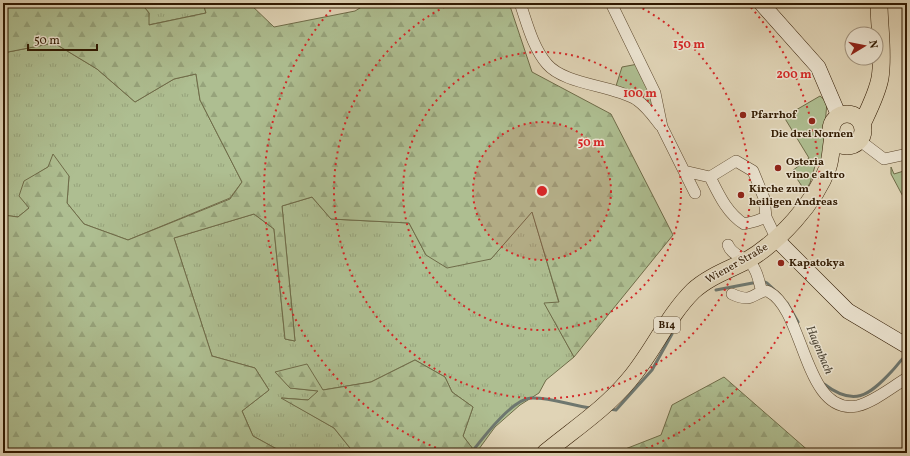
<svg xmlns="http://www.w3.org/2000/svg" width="910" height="456" viewBox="0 0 910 456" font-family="Vollkorn,serif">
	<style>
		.grass { fill: url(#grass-tufts); stroke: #6f6c49 }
		.forest { fill: url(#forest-firs); stroke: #6f6c49 }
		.park { fill: #aebe91; stroke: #6f6c49 }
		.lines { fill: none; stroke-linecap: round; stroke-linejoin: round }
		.stream { stroke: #6e776f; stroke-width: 3 }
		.street-casing { stroke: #5c482e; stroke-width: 12 }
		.secondary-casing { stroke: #301901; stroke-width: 16 }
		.primary-casing { stroke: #301901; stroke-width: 18 }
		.street { stroke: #ebe3d0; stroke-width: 11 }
		.secondary { stroke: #ebe3d0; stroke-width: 15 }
		.primary { stroke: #e0d4b6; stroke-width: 17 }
		.ring { fill: none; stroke: #d62828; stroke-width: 2; stroke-dasharray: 2 4 }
		.poi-dot { fill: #8f2418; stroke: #ebe3d0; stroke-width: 1.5 }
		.labels { text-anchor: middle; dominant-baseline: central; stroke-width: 3; stroke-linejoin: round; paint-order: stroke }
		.shield { fill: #ebe3d0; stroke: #68563f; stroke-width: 1 }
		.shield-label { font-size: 10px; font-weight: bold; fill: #301901 }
		.poi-label { font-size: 11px; font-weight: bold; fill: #301901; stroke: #ebe3d0; text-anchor: start }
		.street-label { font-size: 11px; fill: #301901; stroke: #ebe3d0 }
		.water-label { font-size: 12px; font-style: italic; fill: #4f4838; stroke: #ebe3d0 }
		.centre { fill: #d62828; stroke: #ebe3d0; stroke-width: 2 }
		.ring-label { font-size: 12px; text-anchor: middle; font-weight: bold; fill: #d62828; stroke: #ebe3d0; stroke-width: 3; stroke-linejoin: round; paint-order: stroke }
	</style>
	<defs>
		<pattern id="grass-tufts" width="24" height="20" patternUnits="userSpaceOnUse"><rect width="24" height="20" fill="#aebe91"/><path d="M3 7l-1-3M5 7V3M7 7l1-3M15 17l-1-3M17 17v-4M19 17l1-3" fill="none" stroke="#96a37b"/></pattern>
		<pattern id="forest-firs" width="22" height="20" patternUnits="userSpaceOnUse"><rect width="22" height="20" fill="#aebe91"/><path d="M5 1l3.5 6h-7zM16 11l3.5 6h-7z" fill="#96a37b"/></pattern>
	</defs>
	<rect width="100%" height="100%" fill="#e0d4b6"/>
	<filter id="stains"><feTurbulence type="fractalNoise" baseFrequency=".005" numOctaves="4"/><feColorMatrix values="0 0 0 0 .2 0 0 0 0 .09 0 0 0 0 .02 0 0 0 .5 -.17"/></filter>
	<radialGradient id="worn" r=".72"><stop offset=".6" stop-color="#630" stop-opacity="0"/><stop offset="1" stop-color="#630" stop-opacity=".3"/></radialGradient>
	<path class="grass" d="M141 3H203L206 13 148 25 149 13Z
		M54 43 97 69 135 102 174 79 196 74 200 100 242 182 230 198 128 240 84 224 67 203 69 176 48 167 24 182 29 208 18 217 3 215V53Z
		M891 167 894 174 907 170V204L891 174Z
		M312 197 331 219 409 223 426 255 491 259 532 211 559 303 545 304 574 357 546 380 539 393 520 405 495 427 476 453 463 436 473 407 452 392 445 377 415 360 371 382 323 390 276 372 290 388 319 391 308 400 282 398 334 428 354 453H284L253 436 242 411 269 390 255 368 212 356 174 238 254 214 274 229 285 339 295 341 282 206Z"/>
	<path class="forest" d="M3 3H141L149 13V25L206 13 203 3H249L274 27 355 11 368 3H509L532 72 611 114 673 235 574 357 544 303 559 302 532 212 491 259 447 268 426 255 409 223 331 219 312 197 282 206 295 341 285 339 274 229 254 214 174 238 212 356 255 368 269 390 242 411 253 436 284 453H3V215L18 217 29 208 19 196 24 181 48 167 53 154 69 176 67 203 84 224 128 240 230 199 242 182 200 100 196 74 174 79 135 102 97 69 54 43 3 53Z
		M415 360 445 377 452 392 473 407 463 436 476 453H354L334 428 281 398 308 400 318 391 290 388 275 372 307 364 323 390 371 382Z
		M724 377 811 453H734L730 450 729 453H615L661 435 672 405Z"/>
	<path class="park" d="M638 64 651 94 657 117 616 86 622 67Z
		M820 96 827 102 825 125 827 138 822 160 815 166 810 183 805 191 792 171 809 158 784 117Z"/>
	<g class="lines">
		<path class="stream" d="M716 290 763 281 767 283 780 295
			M787 303 798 322
			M824 384C854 407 869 396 892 371 897 366 901 359 907 355
			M609 409 616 410 652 370 672 334
			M471 453C482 439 512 399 531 398 551 397 572 406 592 408"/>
		<g class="street-casing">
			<path id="street" d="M520 3C527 23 533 48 547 64 565 85 613 85 637 100 647 107 653 116 660 125
				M611 3 655 93 662 127 695 193
				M859 140 884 159 907 154
				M684 171 710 177 736 161 753 171 764 198 766 217 777 240
				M710 177C719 195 727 213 744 224L756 221 766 217
				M728 245C732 256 744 256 752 265 758 272 759 283 762 292
				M732 294C736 296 742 298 747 298 754 298 762 288 769 292 805 311 804 416 857 406 874 402 892 387 907 378"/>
		</g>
		<g class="secondary-casing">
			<path id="secondary" d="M761 3 818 67 839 116
				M777 240 848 311 907 346"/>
		</g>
		<g class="primary-casing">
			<path id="primary" d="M831 130a16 16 0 1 1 32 0a16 16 0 1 1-32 0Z
				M862 124C869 109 877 94 880 78 884 54 879 27 879 3
				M545 453C574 429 605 409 629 380 653 352 667 317 693 291 708 277 728 270 746 261 779 242 815 203 828 167 831 158 831 146 833 137"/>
		</g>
		<use href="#street" class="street"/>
		<use href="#secondary" class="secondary"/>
		<use href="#primary" class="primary"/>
	</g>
	<circle cx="542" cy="191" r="69" fill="#d62828" fill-opacity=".12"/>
	<g class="ring">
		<circle cx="542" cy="191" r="69"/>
		<circle cx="542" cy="191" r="139"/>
		<path d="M632 3A208 208 0 1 1 452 3"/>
		<path d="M447 452A278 278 0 0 1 337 3M747 3A278 278 0 0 1 637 452"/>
	</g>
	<g class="poi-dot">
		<circle cx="743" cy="115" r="4"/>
		<circle cx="812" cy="121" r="4"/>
		<circle cx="778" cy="168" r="4"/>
		<circle cx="741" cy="195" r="4"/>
		<circle cx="781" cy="263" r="4"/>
	</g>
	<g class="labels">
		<rect class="shield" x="654" y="317" width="26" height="16" rx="3"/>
		<g class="shield-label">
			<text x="667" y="325">B14</text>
		</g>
		<g class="poi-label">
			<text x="751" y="115">Pfarrhof</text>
			<text x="812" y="134" text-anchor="middle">Die drei Nornen</text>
			<text x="786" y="162">Osteria<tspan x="786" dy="13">vino e altro</tspan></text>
			<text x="749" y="189">Kirche zum<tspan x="749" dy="13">heiligen Andreas</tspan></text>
			<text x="789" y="263">Kapatokya</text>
		</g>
		<g class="street-label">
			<text transform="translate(737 264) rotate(-30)">Wiener Straße</text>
		</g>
		<g class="water-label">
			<text transform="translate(819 350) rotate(67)">Hagenbach</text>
		</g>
	</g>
	<circle cx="542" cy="191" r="6" class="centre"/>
	<g class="ring-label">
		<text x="689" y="48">150 m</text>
		<text x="794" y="78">200 m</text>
		<text x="640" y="97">100 m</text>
		<text x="591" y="146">50 m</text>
	</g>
	<rect width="910" height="456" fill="none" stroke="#e0d4b6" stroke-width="16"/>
	<rect x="4" y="4" width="902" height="448" fill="none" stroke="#301901" stroke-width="2"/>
	<rect x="8" y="8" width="894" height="440" fill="none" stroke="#301901"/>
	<g transform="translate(864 46) rotate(80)"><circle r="19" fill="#ebe3d0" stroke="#a0927d"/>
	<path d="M0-3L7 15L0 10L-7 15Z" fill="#8f2418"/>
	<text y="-6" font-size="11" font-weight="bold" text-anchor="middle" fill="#301901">N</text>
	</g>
	<path d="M28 44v6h69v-6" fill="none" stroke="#301901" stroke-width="2"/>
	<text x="34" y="44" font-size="12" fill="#301901" stroke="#ebe3d0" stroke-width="3" paint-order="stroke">50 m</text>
	<rect width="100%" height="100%" filter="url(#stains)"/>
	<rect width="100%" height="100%" fill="url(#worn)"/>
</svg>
